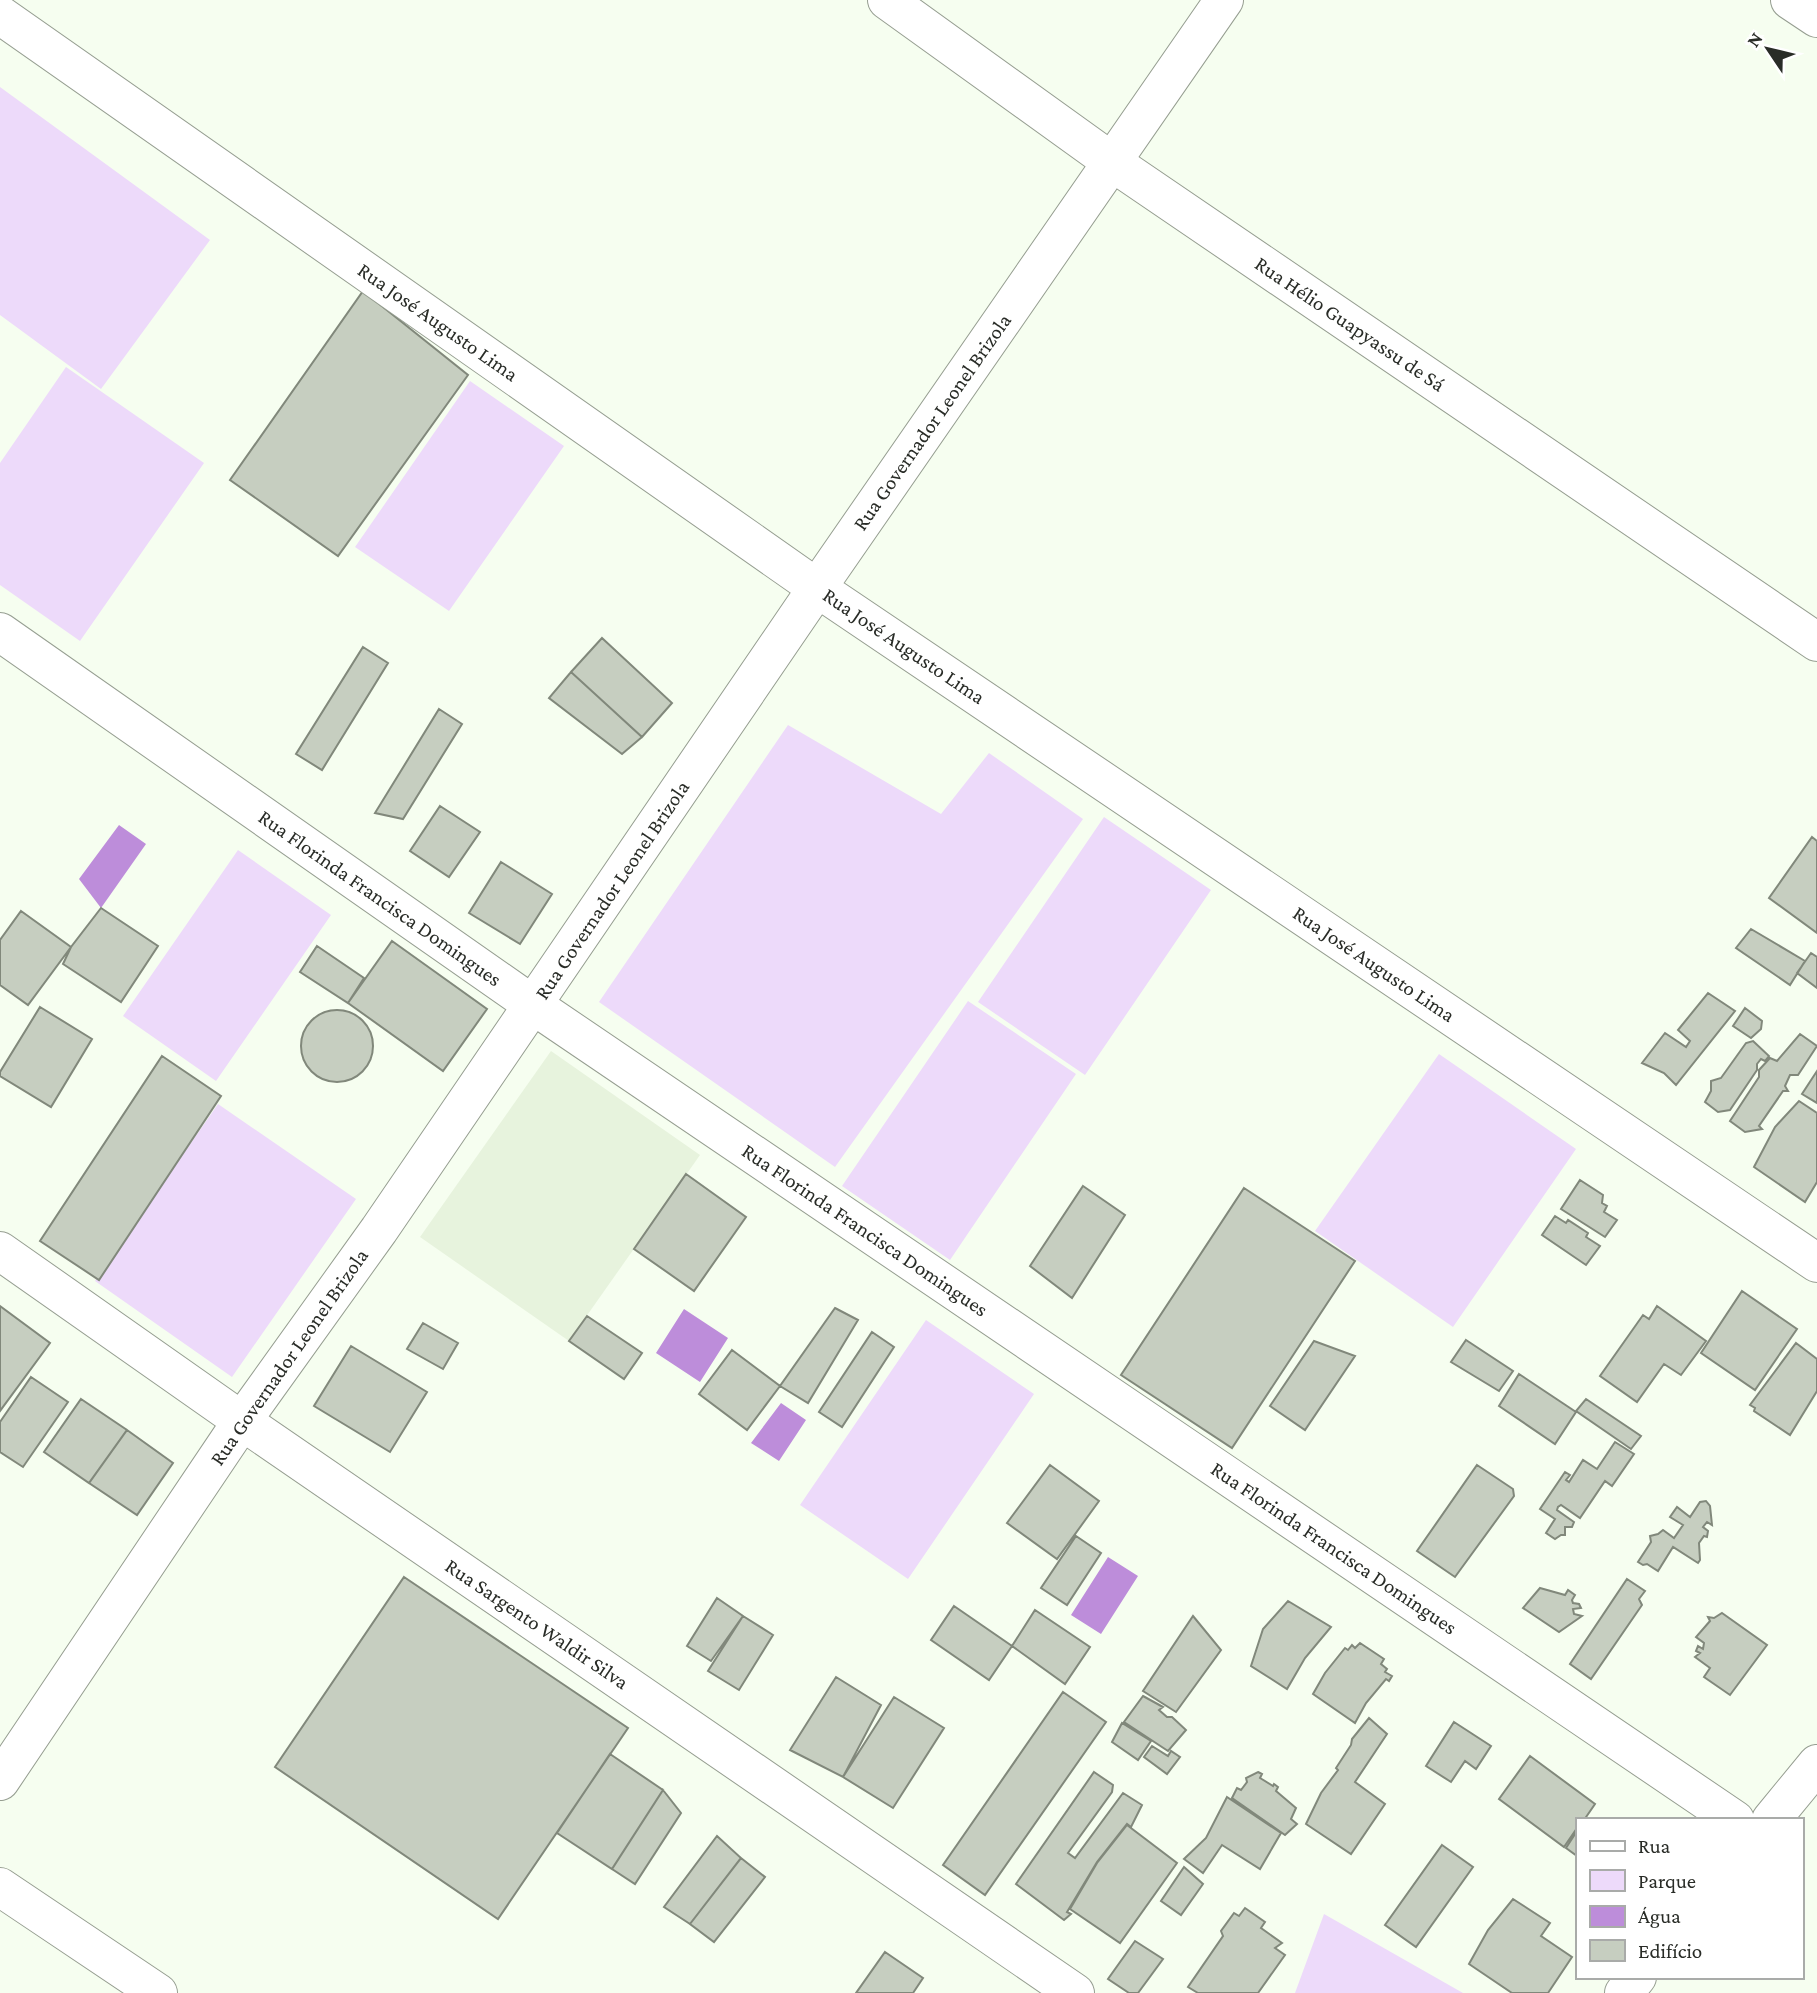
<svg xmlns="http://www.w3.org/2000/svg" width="1817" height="1993" viewBox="0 0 1817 1993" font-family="'Crimson Pro',serif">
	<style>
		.built { fill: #e7f3dd }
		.green { fill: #eddafa }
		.water { fill: #bd8dda }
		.building { fill: #c6cec0; stroke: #81887b; stroke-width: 2 }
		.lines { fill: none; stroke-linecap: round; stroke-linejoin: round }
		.minor-casing { stroke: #969e91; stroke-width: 40 }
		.primary-casing { stroke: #969e91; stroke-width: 40 }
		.minor { stroke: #fff; stroke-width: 38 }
		.primary { stroke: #fff; stroke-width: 38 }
		.labels { text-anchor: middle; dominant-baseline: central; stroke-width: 6; stroke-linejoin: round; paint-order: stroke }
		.street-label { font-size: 21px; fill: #292c27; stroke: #fff }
	</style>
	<rect width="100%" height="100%" fill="#f6fef0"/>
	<path class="built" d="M551 1051 700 1155 569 1341 420 1237Z"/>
	<path class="green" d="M0 87 210 240 101 389 0 315Z
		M66 367 204 463 80 641 0 585V463Z
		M470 381 564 446 449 611 355 547Z
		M788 725 941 814 989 753 1083 819 835 1167 599 1002Z
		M1104 817 1211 890 1085 1075 978 1002Z
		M238 850 331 915 216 1081 123 1016Z
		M968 1001 1076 1074 950 1260 842 1186Z
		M1439 1054 1576 1149 1453 1327 1315 1231Z
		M218 1104 356 1199 232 1377 95 1281Z
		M926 1320 1034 1394 908 1579 800 1505Z
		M1324 1914 1463 1993H1295Z"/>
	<path class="water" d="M119 825 146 844 101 908 79 879Z
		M684 1309 728 1338 700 1382 656 1353Z
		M781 1403 806 1420 779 1461 751 1443Z
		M1108 1557 1138 1576 1101 1634 1071 1615Z"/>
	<path class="building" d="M363 291 468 375 338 556 230 480Z
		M602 638 672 703 642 737 571 672Z
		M363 647 388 663 322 770 296 754Z
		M571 672 642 737 622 754 549 698Z
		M439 709 462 724 403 819 375 813Z
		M440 806 480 832 449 877 410 851Z
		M1812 837 1817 841V933L1769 898Z
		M501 862 552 894 520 944 469 913Z
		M101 908 158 946 121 1002 63 964 71 947Z
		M21 911 71 947 28 1005 0 985V940Z
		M1751 929 1805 961 1790 985 1736 948Z
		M392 941 487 1009 443 1071 348 1003Z
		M317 946 364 978 348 1003 300 972Z
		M1811 953 1817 957V988L1797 973Z
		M1708 993 1735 1011 1676 1085 1664 1073 1642 1063 1665 1033 1686 1047 1690 1041 1678 1030Z
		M40 1007 92 1039 51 1107 0 1076V1072Z
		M1745 1008 1762 1021 1761 1029 1751 1038 1733 1026Z
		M301 1046a36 36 0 1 1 72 0a36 36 0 1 1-72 0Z
		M1800 1034 1817 1046 1798 1075H1790L1785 1086 1788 1091H1783L1759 1126 1762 1129 1745 1132 1730 1121 1759 1077V1070L1770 1058 1777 1061Z
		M1753 1041 1769 1056 1765 1061 1761 1059 1757 1064V1070L1730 1110 1718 1112 1705 1102 1711 1091V1081L1721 1078 1746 1043Z
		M162 1056 221 1096 99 1280 40 1241Z
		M1817 1071V1103L1802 1094Z
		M1799 1101 1817 1113V1182L1805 1202 1754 1167 1775 1127Z
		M686 1174 746 1217 694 1291 634 1249Z
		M1580 1180 1603 1195 1602 1203 1607 1206 1604 1212 1617 1220 1605 1237 1561 1209Z
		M1083 1186 1125 1215 1072 1298 1030 1266Z
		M1244 1188 1355 1261 1232 1448 1121 1375Z
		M1555 1216 1566 1223 1568 1220 1588 1233 1586 1237 1600 1246 1586 1265 1542 1235Z
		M1742 1291 1797 1329 1755 1390 1701 1353Z
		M0 1306 50 1343 0 1411Z
		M1657 1306 1706 1341 1681 1375 1664 1364 1637 1402 1600 1376 1643 1315 1649 1319Z
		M835 1308 858 1320 808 1403 780 1386Z
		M587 1316 642 1353 624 1379 569 1341Z
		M423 1323 458 1343 443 1369 407 1349Z
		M872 1332 894 1347 842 1427 819 1412Z
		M1466 1340 1513 1371 1499 1391 1451 1362Z
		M1314 1341 1355 1356 1305 1430 1270 1406Z
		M1796 1343 1817 1359V1391L1790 1435 1754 1411 1755 1408 1750 1405Z
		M351 1346 427 1392 390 1452 314 1406Z
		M732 1350 780 1386 747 1430 699 1394Z
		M1519 1374 1576 1412 1555 1444 1499 1406Z
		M31 1377 68 1402 23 1467 0 1452V1422Z
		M81 1399 127 1430 89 1483 44 1452Z
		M1586 1399 1641 1436 1631 1449 1576 1411Z
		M127 1430 173 1463 137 1515 89 1483Z
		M1615 1442 1634 1454 1612 1486 1605 1481 1580 1518 1561 1505 1558 1507 1557 1510 1574 1522 1572 1527H1565V1535H1561L1555 1539 1546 1533 1555 1519 1540 1509 1565 1472 1570 1475 1566 1480 1569 1482 1583 1460 1597 1469Z
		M1050 1465 1099 1501 1057 1559 1007 1523Z
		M1477 1465 1513 1489 1514 1496 1455 1577 1417 1551Z
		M1706 1501 1710 1506 1712 1525 1707 1522 1703 1527 1708 1531 1707 1537 1704 1536 1699 1543 1700 1560 1698 1563 1673 1547 1658 1571 1647 1564 1643 1565 1638 1562 1651 1542 1650 1536 1658 1534 1663 1530 1674 1538 1683 1525 1670 1517 1677 1507 1690 1517 1700 1502Z
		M1076 1536 1101 1553 1067 1605 1041 1588Z
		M404 1577 628 1728 498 1919 275 1767Z
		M1627 1579 1645 1591 1639 1599 1642 1605 1591 1679 1570 1664Z
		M1540 1588 1565 1595 1568 1590 1575 1595 1572 1600 1573 1603 1579 1604 1581 1608 1573 1609 1574 1614 1582 1616 1559 1632 1523 1608Z
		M717 1598 743 1616 711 1661 687 1646Z
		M1288 1601 1331 1627 1305 1658 1287 1689 1251 1666 1263 1629Z
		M954 1606 1012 1646 989 1680 931 1640Z
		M1035 1610 1090 1647 1065 1684 1012 1646Z
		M1722 1613 1767 1645 1730 1695 1704 1677 1710 1668 1695 1657 1700 1653 1696 1651 1698 1646 1703 1649 1704 1643 1696 1637 1710 1621 1708 1617 1714 1618Z
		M743 1616 773 1635 739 1690 708 1671Z
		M1193 1616 1221 1650 1176 1712 1143 1691Z
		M1360 1643 1384 1659 1381 1664 1387 1669 1385 1672 1392 1676 1389 1681 1386 1679 1366 1703 1355 1723 1313 1694 1325 1673 1345 1648 1348 1650 1352 1645 1355 1648Z
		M836 1677 881 1705 843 1777 790 1750Z
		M1063 1692 1106 1722 985 1895 943 1865Z
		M1143 1696 1163 1707 1159 1710 1167 1717H1172L1186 1730 1168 1751 1124 1722Z
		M894 1697 944 1728 893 1808 843 1777Z
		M1369 1718 1387 1734 1355 1782 1385 1804 1351 1854 1306 1824 1321 1793 1338 1770 1336 1768 1351 1745 1352 1739Z
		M1454 1722 1491 1746 1476 1769 1465 1761 1451 1782 1426 1766Z
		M1122 1723 1151 1741 1138 1760 1112 1742Z
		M1152 1746 1168 1756 1171 1751 1180 1757 1167 1774 1144 1757Z
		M610 1754 663 1790 612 1869 557 1833Z
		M1530 1756 1595 1804 1584 1820H1577V1828L1564 1847 1499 1799Z
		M1094 1772 1113 1785 1112 1792 1068 1853 1075 1858 1123 1793 1142 1805 1131 1827 1127 1824 1097 1862 1067 1912 1071 1914 1064 1920 1016 1884Z
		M1258 1772 1262 1774 1260 1778 1273 1786 1274 1784 1278 1787 1276 1791 1296 1808 1291 1819 1297 1824 1285 1835 1232 1798 1237 1788 1241 1790 1247 1782 1246 1778Z
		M663 1790 681 1813 635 1884 612 1869Z
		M1227 1797 1281 1833 1260 1869 1222 1845 1203 1873 1184 1859 1206 1838Z
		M1127 1825 1177 1863 1120 1943 1070 1909 1097 1863Z
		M1577 1831V1856L1566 1848Z
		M717 1836 741 1858 690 1924 664 1907Z
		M1442 1845 1473 1867 1416 1947 1385 1925Z
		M741 1858 765 1877 714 1942 690 1924Z
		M1184 1867 1203 1884 1181 1915 1161 1901Z
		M1513 1899 1550 1923 1541 1936 1572 1957 1548 1993H1512L1469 1964 1488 1930Z
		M1245 1908 1265 1922 1261 1928 1282 1943 1275 1948 1285 1955 1258 1993H1198L1188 1987 1223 1936 1221 1931 1234 1913 1239 1916Z
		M1135 1941 1163 1959 1138 1993H1129L1108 1979Z
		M885 1952 923 1978 913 1993H856Z"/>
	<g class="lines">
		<g class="minor-casing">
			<path id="minor" d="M1790 0 1817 18
				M0 15 817 588 1817 1263
				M0 632 533 1005 1735 1820
				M0 1781 242 1421 379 1230 817 588 1224 0
				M0 1887 158 1993"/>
		</g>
		<g class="primary-casing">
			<path id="primary" d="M887 0 1112 162 1817 642
				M0 1251 242 1421 1075 1993
				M1771 1820 1817 1764
				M1624 1993 1637 1977"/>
		</g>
		<use href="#minor" class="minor"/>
		<use href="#primary" class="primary"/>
	</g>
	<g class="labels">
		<g class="street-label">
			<text transform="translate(438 322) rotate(35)">Rua José Augusto Lima</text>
			<text transform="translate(1350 324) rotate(34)">Rua Hélio Guapyassu de Sá</text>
			<text transform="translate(932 422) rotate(-55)">Rua Governador Leonel Brizola</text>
			<text transform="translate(904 646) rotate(34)">Rua José Augusto Lima</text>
			<text transform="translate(612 890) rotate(-56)">Rua Governador Leonel Brizola</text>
			<text transform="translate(380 898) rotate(35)">Rua Florinda Francisca Domingues</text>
			<text transform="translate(1374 964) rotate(34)">Rua José Augusto Lima</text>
			<text transform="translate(865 1230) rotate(34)">Rua Florinda Francisca Domingues</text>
			<text transform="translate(289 1357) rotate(-55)">Rua Governador Leonel Brizola</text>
			<text transform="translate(1334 1548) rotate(34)">Rua Florinda Francisca Domingues</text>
			<text transform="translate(537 1624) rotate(34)">Rua Sargento Waldir Silva</text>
		</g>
	</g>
	<rect x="1576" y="1818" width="228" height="161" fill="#ffffff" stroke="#a9aba9" stroke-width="2"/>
	<rect x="1590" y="1841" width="35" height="10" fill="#ffffff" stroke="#a9aba9" stroke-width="2"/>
	<text x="1638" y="1853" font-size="21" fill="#292c27">Rua</text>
	<rect x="1590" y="1870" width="35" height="21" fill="#eddafa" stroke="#a9aba9" stroke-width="2"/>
	<text x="1638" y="1888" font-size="21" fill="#292c27">Parque</text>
	<rect x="1590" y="1906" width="35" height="21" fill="#bd8dda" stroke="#a9aba9" stroke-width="2"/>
	<text x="1638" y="1923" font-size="21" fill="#292c27">Água</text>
	<rect x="1590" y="1940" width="35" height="21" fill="#c6cec0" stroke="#a9aba9" stroke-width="2"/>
	<text x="1638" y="1958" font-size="21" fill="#292c27">Edifício</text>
	<g transform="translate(1768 49) rotate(305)" stroke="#ffffff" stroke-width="5" paint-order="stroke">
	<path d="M0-5L12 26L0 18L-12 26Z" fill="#292c27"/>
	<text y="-10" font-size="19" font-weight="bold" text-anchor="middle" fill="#292c27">N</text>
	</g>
</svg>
